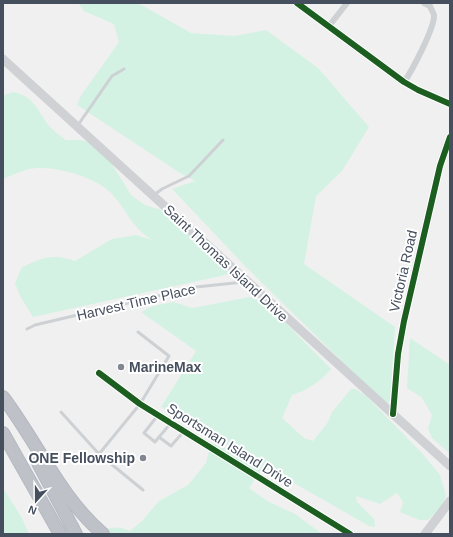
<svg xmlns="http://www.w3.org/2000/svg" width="453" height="537" viewBox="0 0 453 537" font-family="Arial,sans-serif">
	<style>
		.green { fill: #d3f2e3 }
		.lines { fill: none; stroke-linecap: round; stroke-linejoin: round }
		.motorway-casing { stroke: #b4b8c0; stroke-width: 14 }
		.service { stroke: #ced1d4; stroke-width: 3 }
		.minor { stroke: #ced1d4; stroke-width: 6 }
		.secondary { stroke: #cfd1d5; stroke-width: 9 }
		.motorway { stroke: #bec1c8; stroke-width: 12 }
		.cycleway-casing { stroke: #fff; stroke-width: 8 }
		.cycleway { stroke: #1b5e20; stroke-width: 6 }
		.poi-dot { fill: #828791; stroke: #fff; stroke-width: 1.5 }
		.labels { text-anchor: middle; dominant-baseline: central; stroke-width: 4; stroke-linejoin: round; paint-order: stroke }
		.street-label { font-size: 14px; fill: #464f5e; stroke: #fff }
		.poi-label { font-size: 14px; font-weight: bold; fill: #464f5e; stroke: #fff; text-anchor: start }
	</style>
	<rect width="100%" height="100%" fill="#f1f0f0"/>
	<path class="green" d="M78 3H138L191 33 234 36 266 30 318 68 369 127 342 171 316 196 304 264 395 327 390 400 387 404 378 397 246 267 172 189 195 181 180 173 77 105 80 97 119 42 114 24 84 11Z
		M13 92C34 96 37 110 49 126 54 131 60 136 66 140H81L90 142 110 161 131 195 145 205 165 211 230 274 33 317 20 296 15 283 22 267C42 258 53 253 75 261L112 239 136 235 152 240C129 225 127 209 110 192 93 176 48 163 26 170 18 172 10 176 3 179V96Z
		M250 297 268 305 331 369C320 382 308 390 292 395L282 418 304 438 313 441 328 422 332 412 351 389H356L366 396 421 452 440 475 446 496 441 507 428 520H419L400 512 403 502 397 493 380 504 356 496 357 502 374 519 375 527 369 526 264 466 249 488 267 501 295 514 322 534H95C106 527 118 525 130 531L142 521 159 501 188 485 206 463 211 443 249 457 161 407 196 351 141 312 153 306 174 302 192 308Z
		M410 338 450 365V454L432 438 428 429 432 415 422 398 407 388Z
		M3 488 22 518 29 534H3Z"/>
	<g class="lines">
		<g class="motorway-casing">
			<path id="motorway" d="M3 397C37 442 60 497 103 534
				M3 433 60 534
				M38 463 76 534"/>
		</g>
		<path class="service" d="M78 125 112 76 124 69
			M154 195 162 189 189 176 223 140
			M27 329 35 325 196 287 244 282
			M61 412 99 454 140 404 169 356 138 332
			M158 415 144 433 155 442 159 437 171 446 184 431
			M159 437 171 423
			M99 454 143 490"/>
		<path class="minor" d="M297 3 404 82 418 90 450 104
			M329 26 347 3
			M404 82C412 71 435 27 434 15 433 12 431 9 430 6L424 3
			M99 373 140 404 350 534
			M393 414 398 354 404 321 440 166 450 137"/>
		<path class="secondary" d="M3 59 450 466
			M425 534 450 501"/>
		<use href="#motorway" class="motorway"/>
		<g class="cycleway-casing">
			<path id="cycleway" d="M297 3 404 82 418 90 450 104
				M99 373 140 404 350 534
				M393 414 398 354 404 321 440 166 450 137"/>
		</g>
		<use href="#cycleway" class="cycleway"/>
	</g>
	<g class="poi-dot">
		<circle cx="121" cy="367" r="4"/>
		<circle cx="143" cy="458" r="4"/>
	</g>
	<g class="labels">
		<g class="street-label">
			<text transform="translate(226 263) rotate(43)">Saint Thomas Island Drive</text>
			<text transform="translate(403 271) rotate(-77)">Victoria Road</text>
			<text transform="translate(136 302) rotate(-13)">Harvest Time Place</text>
			<text transform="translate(230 445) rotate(32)">Sportsman Island Drive</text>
		</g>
		<g class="poi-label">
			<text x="129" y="367">MarineMax</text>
			<text x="135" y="458" text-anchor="end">ONE Fellowship</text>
		</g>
	</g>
	<rect width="453" height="537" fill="none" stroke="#464f5e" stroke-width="8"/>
	<g transform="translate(36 501) rotate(201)" stroke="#ffffff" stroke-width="3" paint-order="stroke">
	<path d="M0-3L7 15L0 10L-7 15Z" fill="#464f5e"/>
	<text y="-6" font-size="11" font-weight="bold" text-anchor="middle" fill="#464f5e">N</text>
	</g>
</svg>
